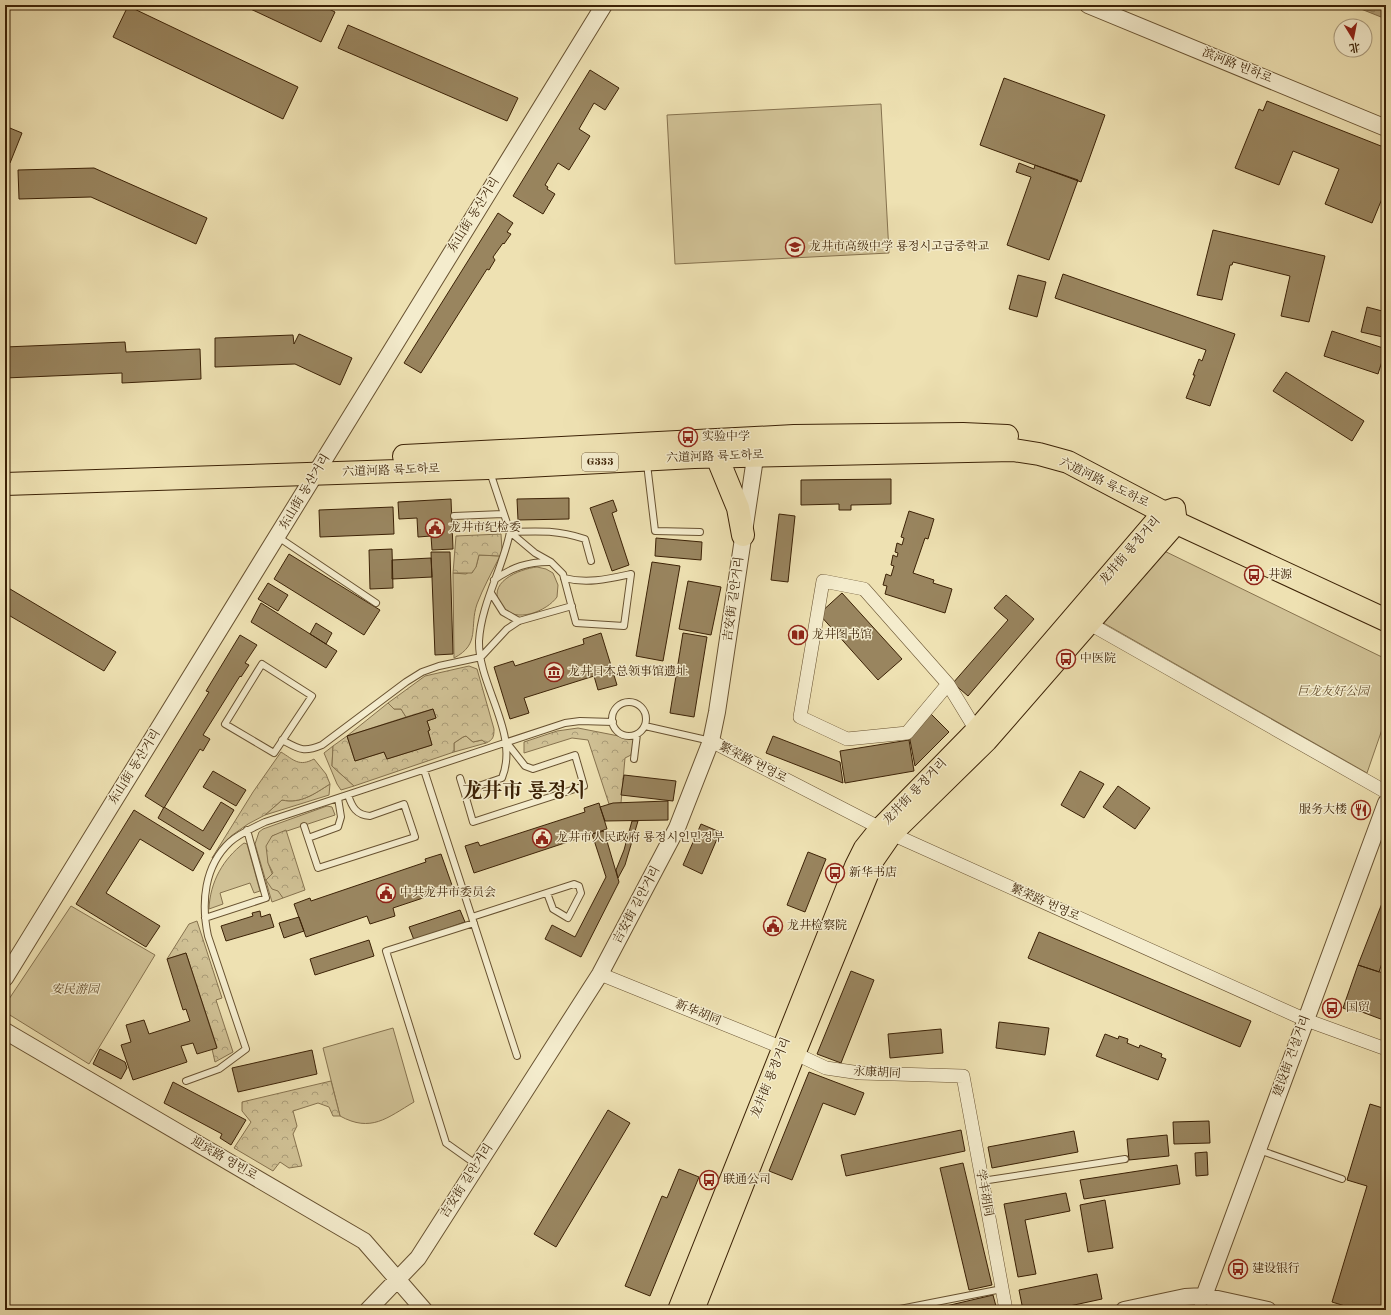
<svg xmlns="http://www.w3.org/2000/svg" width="1391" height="1315" viewBox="0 0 1391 1315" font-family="'Old Standard TT','Noto Serif SC','Noto Serif KR',serif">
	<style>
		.green { fill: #d0c195; stroke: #86724e }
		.forest { fill: url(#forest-crowns); stroke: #86724e }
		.water { fill: url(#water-ripples); stroke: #826e4a }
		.building { fill: #99855f; stroke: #3c2206 }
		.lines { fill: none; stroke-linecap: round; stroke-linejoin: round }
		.service-casing { stroke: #685231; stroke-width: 8 }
		.pedestrian-casing { stroke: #685231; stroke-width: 12 }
		.minor-casing { stroke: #685231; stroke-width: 14 }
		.tertiary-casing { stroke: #685231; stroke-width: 18 }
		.primary-casing { stroke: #3c2206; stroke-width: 22 }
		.trunk-casing { stroke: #3c2206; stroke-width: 24 }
		.service { stroke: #f4eccd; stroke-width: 6 }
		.pedestrian { stroke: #f4eccd; stroke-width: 10 }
		.minor { stroke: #f4eccd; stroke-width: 13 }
		.tertiary { stroke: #f4eccd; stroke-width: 16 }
		.primary { stroke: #eee1b2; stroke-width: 20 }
		.trunk { stroke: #eee1b2; stroke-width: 22 }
		.labels { text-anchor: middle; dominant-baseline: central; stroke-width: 3; stroke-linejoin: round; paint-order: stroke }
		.shield { fill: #f4eccd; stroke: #735f42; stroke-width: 1 }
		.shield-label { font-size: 11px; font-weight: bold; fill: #3c2206 }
		.street-label { font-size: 12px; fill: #3c2206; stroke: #f4eccd }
		.poi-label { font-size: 12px; fill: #3c2206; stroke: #f4eccd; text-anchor: start }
		.park-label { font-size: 12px; font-style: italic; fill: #614a2a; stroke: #f4eccd }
		.town-label { font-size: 20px; font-weight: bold; fill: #3c2206; stroke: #f4eccd }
	</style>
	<defs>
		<pattern id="forest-crowns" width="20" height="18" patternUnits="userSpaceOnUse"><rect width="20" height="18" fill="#d0c195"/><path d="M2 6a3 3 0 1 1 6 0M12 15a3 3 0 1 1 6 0" fill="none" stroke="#aa9c78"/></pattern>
		<pattern id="water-ripples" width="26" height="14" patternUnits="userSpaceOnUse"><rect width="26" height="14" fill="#b1a078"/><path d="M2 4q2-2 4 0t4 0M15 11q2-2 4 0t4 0" fill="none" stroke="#918260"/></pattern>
	</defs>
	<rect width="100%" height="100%" fill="#eee1b2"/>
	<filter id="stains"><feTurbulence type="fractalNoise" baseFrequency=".005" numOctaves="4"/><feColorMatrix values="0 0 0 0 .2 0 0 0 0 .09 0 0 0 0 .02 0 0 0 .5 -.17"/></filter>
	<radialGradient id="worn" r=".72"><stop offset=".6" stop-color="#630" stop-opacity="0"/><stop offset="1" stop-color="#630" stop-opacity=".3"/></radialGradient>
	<path class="green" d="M881 104 889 253 675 264 667 115Z
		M1154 546 1386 659V718L1367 773 1100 621Z
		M479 555 500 556C492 572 483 588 477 604 469 627 481 644 454 658L453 573 466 574 476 567Z
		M537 567 546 569 553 573 558 585 557 597C547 611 516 624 502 607 484 583 519 569 537 567Z
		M388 703 394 709H401L406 717 347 736Z
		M466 736 473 742 482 740 486 743 454 752V743L463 737Z
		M333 746 332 766 354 786 341 790 337 784 324 753Z
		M330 784 329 795 265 815 282 800C301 804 314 794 330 784Z
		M327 806 332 807 335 815 272 836C271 844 267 854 268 862 269 867 280 893 283 898L272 902 255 844 259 832 263 829Z
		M244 843 247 844 260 891 254 893 250 883 220 893 223 904 209 909C210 882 223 859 244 843Z
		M71 906 155 955 89 1064 5 1012V1005Z
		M393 1028 414 1102C387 1118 371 1133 340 1116L323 1048Z"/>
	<path class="forest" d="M501 534 502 550 500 556 479 555 476 567 472 573H453L456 536Z
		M469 666 477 669 494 729C494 737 493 740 486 743L482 740 473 742 466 736 463 737 454 743V752L354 786 332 766 333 746 347 736 355 761 384 752 387 759 432 745 428 731 430 730 427 721 436 718 433 709 406 717 401 709H394L388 703 425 676Z
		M578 728 634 739 631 755 625 758 621 803 609 804 588 740 572 738 524 753V742L557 731Z
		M281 752C294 760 299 767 314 759L326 774 330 784C314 794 301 804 282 800L265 815 248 824 231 836 212 858 253 792Z
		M286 830 305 890 283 898 278 891 272 889 266 880 273 873 268 863 266 846 272 836Z
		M197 921 222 998 216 1000 233 1052 215 1062 212 1049 217 1047 186 953 167 959 189 924Z
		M331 1081 340 1116H333L329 1107 318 1103 293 1111 297 1126 293 1134 302 1166 289 1168 280 1162 273 1171 234 1148 251 1122 242 1111V1102Z"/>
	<path class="water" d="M1351 5H1386V19Z"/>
	<path class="building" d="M242 5H321L335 12 321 42Z
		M128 6 298 87 283 119 113 37Z
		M348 25 518 98 507 121 338 48Z
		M590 70 619 88 605 110 594 103 579 129 590 136 569 170 558 163 545 185 548 187 547 189 555 194 543 214 513 196Z
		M1004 78 1105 115 1081 182 980 145Z
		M1267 101 1386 148V189L1372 223 1325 204 1339 169 1293 151 1279 185 1235 168 1259 109 1263 111Z
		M5 126 22 133 10 163 5 161Z
		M1019 163 1034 169 1035 165 1078 180 1049 260 1007 245 1031 177 1016 172Z
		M94 168 207 218 196 244 91 197 19 199 18 170Z
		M498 213 513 223 507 232 511 234 504 244 503 243 493 257 495 260 489 270 487 269 421 373 404 363Z
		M1213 230 1325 256 1309 322 1281 316 1290 276 1233 262 1232 265H1230L1222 300 1197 295Z
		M1063 274 1235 334 1210 406 1186 398 1195 375H1193L1199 359 1202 361 1206 350 1055 298Z
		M1018 275 1046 282 1037 317 1009 309Z
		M1367 307 1386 312V325L1383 337 1361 332Z
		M1332 331 1386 349 1378 374 1324 356Z
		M299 334 352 358 340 385 295 364 215 367V338L293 335 294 344Z
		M125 342 126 352 200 349 201 379 122 383V373L5 378V347Z
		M1286 372 1364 421 1352 441 1273 391Z
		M891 479V504L851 505V510H839V504L801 505V480Z
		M569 498V519L518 520 517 499Z
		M451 499 453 549 432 550 431 536 418 537 417 518 399 519 398 502Z
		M613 500 617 511 612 513 629 565 612 571 590 508Z
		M393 507 394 534 320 537 319 510Z
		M909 511 934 519 928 539 925 538 913 573 934 580 933 583 952 589 945 613 885 594 887 586 883 585 886 574 891 576 894 566 891 565 893 555 897 557 898 553 895 552 897 543 902 545 904 538 901 537Z
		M779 514 795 516 788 582 771 580Z
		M656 538 702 542 701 560 655 556Z
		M392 549 393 588 370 589 369 550Z
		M431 552H450L453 654 435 655Z
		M289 554 380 610 364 635 274 579Z
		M431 558 432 577 392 579V560Z
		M652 562 680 566 663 661 636 656Z
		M688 581 721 587 711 635 679 629Z
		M268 583 288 595 278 611 258 599Z
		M5 586 116 652 104 671 5 613Z
		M842 593 902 659 878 680 819 614Z
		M1006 595 1034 619 968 696 953 683 1008 620 994 608Z
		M261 603 337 651 326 668 251 622Z
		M316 623 332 633 326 644 310 634Z
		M601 633 617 685 598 690 594 676 524 698 529 713 510 719 494 667 513 661 515 666 584 644 583 639Z
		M683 633 707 637 694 717 670 713Z
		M240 635 257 645 245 663 249 665 241 677 240 676 203 735 210 739 203 751 200 749 164 808 145 796 209 692 206 691Z
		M433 709 436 718 427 721 430 730 428 731 432 745 387 759 384 752 355 761 347 736Z
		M930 713 949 732 915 766 909 735Z
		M773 736 840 762 843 783 766 753Z
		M909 740 914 771 845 783 840 751Z
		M213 771 246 790 236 806 203 787Z
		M1080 771 1104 784 1084 818 1061 805Z
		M624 775 676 781 673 801 621 795Z
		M1118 786 1150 808 1135 829 1103 807Z
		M668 801V820L605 821 600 807 613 803Z
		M221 802 234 810 210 850 158 818 164 807 203 831Z
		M599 803 607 829 474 873 465 846 478 842 480 846 585 812 584 808Z
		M134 810 204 853 193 871 140 839 106 893 160 926 146 947 76 904Z
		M632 821H638L625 865 618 878 616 870 624 850Z
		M701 824 720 832 702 874 683 865Z
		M604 831 619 882 581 957 545 939 552 925 575 937 606 877 592 834Z
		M808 852 826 859 805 912 787 905Z
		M441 854 453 888 393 908 395 916 370 924 367 916 306 937 294 904 310 898 311 901 426 862 425 859Z
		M1386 893V951L1379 972 1358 965Z
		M460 910 465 922 414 940 409 927Z
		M260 911 261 917 270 914 274 927 226 941 221 926 253 916 252 913Z
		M299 917 304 931 284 938 279 923Z
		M1039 932 1251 1021 1240 1047 1028 958Z
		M369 940 374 956 315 975 310 959Z
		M186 953 217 1048 197 1054 193 1043 181 1046 187 1062 133 1080 121 1045 131 1042 126 1025 144 1020 149 1034 190 1021 186 1009 183 1010 167 959Z
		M1358 965 1386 974V1021L1354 1009 1353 1012 1343 1008Z
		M851 971 874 980 841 1063 817 1054Z
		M999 1022 1049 1028 1045 1055 996 1048Z
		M941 1029 943 1053 890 1058 888 1034Z
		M1105 1034 1118 1039 1119 1036 1128 1039 1127 1043 1139 1048 1140 1045 1162 1054 1161 1057 1166 1059 1158 1080 1096 1056Z
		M100 1049 125 1062 127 1068 121 1079 93 1064Z
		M312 1050 317 1074 238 1092 232 1068Z
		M809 1072 864 1093 855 1115 823 1103 792 1180 769 1171Z
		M173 1082 246 1120 231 1145 220 1138 222 1134 164 1103Z
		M1370 1104 1386 1109V1310H1358L1332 1302 1367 1186 1347 1180Z
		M608 1110 630 1123 556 1247 534 1234Z
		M1209 1121 1210 1143 1174 1144 1173 1122Z
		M961 1130 965 1151 846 1176 841 1155Z
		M1074 1131 1078 1152 992 1168 988 1147Z
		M1167 1135 1169 1156 1129 1160 1127 1139Z
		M1207 1152 1208 1175 1196 1176 1195 1153Z
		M963 1163 992 1285 969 1290 940 1168Z
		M1177 1165 1180 1184 1084 1199 1080 1180Z
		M679 1169 699 1177 650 1296 625 1286 662 1196 667 1198Z
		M1066 1193 1070 1211 1025 1220 1036 1274 1018 1277 1004 1204Z
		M1105 1200 1113 1248 1088 1252 1080 1205Z
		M1097 1274 1102 1299 1051 1310H1023L1019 1290Z
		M993 1295 997 1310H929Z"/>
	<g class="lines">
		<g class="service-casing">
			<path id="service" d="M647 464 655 531 700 532
				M490 472 510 532 535 553 551 562 563 574 576 623 624 626 631 574C608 579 587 584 564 578
				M454 516 503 514
				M510 532C540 531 556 530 585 539L591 561
				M278 537 376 603
				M494 580C512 567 528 562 549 562
				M491 593 503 612 519 621
				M262 664 312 696 274 753 225 724Z
				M612 719a17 17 0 1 1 34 0a17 17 0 1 1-34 0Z
				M645 726 711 741
				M282 740C299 749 303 753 322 745L406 682 422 672 439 666 481 657 507 629 519 621 572 606
				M507 743 525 766 533 769 575 755 584 786 473 822 464 791 502 778C520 733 478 686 479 641 481 604 503 568 510 532
				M634 759 637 734
				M424 770 517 1056
				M460 778 464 791
				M304 826 318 868 415 837 404 804 370 816C356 815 352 807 348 795
				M308 838 338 827 341 817 338 798
				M472 917 574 884 579 886 581 893 568 918 553 909 547 893
				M205 918 266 898 247 830
				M474 923 386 951 446 1143 477 1165
				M186 1081 219 1069 246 1049 208 936C201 903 204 866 230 842 240 833 253 828 265 822L565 723 580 721 613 722
				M1259 1150 1342 1179
				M982 1181 1125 1159
				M895 1310 1002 1289"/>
		</g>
		<g class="pedestrian-casing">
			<path id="pedestrian" d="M1198 1310 1204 1296"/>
		</g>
		<g class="minor-casing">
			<path id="minor" d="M1090 624 1386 792
				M948 684 907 733 847 739 800 717 823 581 864 589 948 684 976 730 981 735
				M711 741 892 834 1306 1020 1386 1049
				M600 974 783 1048 826 1068 860 1073 963 1076 1006 1310"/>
		</g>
		<g class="tertiary-casing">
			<path id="tertiary" d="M1088 5 1386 128
				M5 978 604 5
				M5 1031 364 1241 424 1310
				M1204 1296 1386 803
				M368 1310 418 1258 600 974 677 828 711 741 717 712 757 445
				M1124 1310 1185 1297 1204 1296 1268 1310"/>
		</g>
		<g class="primary-casing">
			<path id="primary" d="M678 1310 855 866 864 848 880 828 976 730 1163 512 1175 508 1177 523 987 741 892 834 874 860 795 1054 694 1310"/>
		</g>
		<g class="trunk-casing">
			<path id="trunk" d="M404 456 794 436 963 434 1007 436
				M717 457 738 508 743 535
				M5 484 488 468 694 457 1013 450 1039 454 1068 462 1163 512 1177 523 1386 620"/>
		</g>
		<use href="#service" class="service"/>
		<use href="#pedestrian" class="pedestrian"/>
		<use href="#minor" class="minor"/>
		<use href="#tertiary" class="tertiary"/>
		<use href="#primary" class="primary"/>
		<use href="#trunk" class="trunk"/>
	</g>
	<defs>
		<g id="school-ring" transform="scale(1)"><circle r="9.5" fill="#f4eccd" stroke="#8f2418" stroke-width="1.5"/><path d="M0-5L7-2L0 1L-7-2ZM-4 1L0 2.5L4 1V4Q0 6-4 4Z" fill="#8f2418"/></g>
		<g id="bus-ring" transform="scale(1)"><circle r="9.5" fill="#f4eccd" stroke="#8f2418" stroke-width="1.5"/><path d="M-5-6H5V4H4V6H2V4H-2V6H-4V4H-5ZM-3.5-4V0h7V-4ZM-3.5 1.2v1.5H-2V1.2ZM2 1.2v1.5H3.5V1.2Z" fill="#8f2418"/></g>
		<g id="civic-ring" transform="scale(1)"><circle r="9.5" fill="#f4eccd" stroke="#8f2418" stroke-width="1.5"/><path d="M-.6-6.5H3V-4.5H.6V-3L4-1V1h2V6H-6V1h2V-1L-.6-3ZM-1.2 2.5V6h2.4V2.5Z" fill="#8f2418"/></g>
		<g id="library-ring" transform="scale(1)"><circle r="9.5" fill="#f4eccd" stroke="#8f2418" stroke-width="1.5"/><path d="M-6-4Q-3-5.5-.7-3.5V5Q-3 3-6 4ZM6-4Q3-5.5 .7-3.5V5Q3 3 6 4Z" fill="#8f2418"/></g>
		<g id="museum-ring" transform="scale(1)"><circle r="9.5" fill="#f4eccd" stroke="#8f2418" stroke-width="1.5"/><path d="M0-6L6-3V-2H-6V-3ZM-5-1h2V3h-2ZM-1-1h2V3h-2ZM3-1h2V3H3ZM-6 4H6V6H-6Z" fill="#8f2418"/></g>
		<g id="restaurant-ring" transform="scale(1)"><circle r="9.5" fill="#f4eccd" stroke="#8f2418" stroke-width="1.5"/><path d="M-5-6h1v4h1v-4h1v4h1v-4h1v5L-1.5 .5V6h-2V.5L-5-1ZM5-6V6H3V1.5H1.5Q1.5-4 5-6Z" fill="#8f2418"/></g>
	</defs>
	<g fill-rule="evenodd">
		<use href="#school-ring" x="795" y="247"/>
		<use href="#bus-ring" x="688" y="437"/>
		<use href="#civic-ring" x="435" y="528"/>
		<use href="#bus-ring" x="1254" y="575"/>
		<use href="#library-ring" x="798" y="635"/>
		<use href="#bus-ring" x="1066" y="659"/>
		<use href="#museum-ring" x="554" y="672"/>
		<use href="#restaurant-ring" x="1361" y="810"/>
		<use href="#civic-ring" x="542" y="838"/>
		<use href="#bus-ring" x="835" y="873"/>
		<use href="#civic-ring" x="386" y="893"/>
		<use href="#civic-ring" x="773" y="926"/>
		<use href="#bus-ring" x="1332" y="1008"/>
		<use href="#bus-ring" x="709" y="1180"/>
		<use href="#bus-ring" x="1238" y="1269"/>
	</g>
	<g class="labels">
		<rect class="shield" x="582" y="453" width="36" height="18" rx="3"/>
		<g class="shield-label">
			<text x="600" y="462">G333</text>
		</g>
		<g class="street-label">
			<text transform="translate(1237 66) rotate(22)">滨河路 빈하로</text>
			<text transform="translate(474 215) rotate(-58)">东山街 동산거리</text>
			<text transform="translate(715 457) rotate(-2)">六道河路 륙도하로</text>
			<text transform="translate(391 471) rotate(-2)">六道河路 륙도하로</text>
			<text transform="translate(1104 483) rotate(26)">六道河路 륙도하로</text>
			<text transform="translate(305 492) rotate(-59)">东山街 동산거리</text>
			<text transform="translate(1130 551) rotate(-49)">龙井街 룡정거리</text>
			<text transform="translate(734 599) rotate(-82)">吉安街 길안거리</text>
			<text transform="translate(753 763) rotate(27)">繁荣路 번영로</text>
			<text transform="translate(135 767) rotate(-58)">东山街 동산거리</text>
			<text transform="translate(915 792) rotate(-46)">龙井街 룡정거리</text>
			<text transform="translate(1045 903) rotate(24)">繁荣路 번영로</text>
			<text transform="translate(637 905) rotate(-62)">吉安街 길안거리</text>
			<text transform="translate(698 1013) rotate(22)">新华胡同</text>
			<text transform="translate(1292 1056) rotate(-70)">建设街 건설거리</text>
			<text transform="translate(877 1073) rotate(3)">永康胡同</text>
			<text transform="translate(771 1078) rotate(-68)">龙井街 룡정거리</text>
			<text transform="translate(224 1159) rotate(30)">迎宾路 영빈로</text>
			<text transform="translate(467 1181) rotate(-57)">吉安街 길안거리</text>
			<text transform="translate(984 1193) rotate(79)">学丰胡同</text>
		</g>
		<g class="poi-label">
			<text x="809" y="247">龙井市高级中学 룡정시고급중학교</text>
			<text x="702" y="437">实验中学</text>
			<text x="449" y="528">龙井市纪检委</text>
			<text x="1268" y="575">井源</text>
			<text x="812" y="635">龙井图书馆</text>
			<text x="1080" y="659">中医院</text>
			<text x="568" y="672">龙井日本总领事馆遗址</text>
			<text x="1347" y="810" text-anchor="end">服务大楼</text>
			<text x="556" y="838">龙井市人民政府 룡정시인민정부</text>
			<text x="849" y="873">新华书店</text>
			<text x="400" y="893">中共龙井市委员会</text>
			<text x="787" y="926">龙井检察院</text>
			<text x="1346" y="1008">国贸</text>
			<text x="723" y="1180">联通公司</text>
			<text x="1252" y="1269">建设银行</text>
		</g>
		<g class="park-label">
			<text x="1333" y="692">巨龙友好公园</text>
			<text x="75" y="990">安民游园</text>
		</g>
		<g class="town-label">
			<text x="524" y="792">龙井市 룡정시</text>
		</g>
	</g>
	<rect width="1391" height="1315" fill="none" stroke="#eee1b2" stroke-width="20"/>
	<rect x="6" y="6" width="1379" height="1303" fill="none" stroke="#3c2206" stroke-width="2"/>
	<rect x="10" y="10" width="1371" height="1295" fill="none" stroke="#3c2206"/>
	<g transform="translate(1353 38) rotate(170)"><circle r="19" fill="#f4eccd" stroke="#aa9b7d"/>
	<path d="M0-3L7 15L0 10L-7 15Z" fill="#8f2418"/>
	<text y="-6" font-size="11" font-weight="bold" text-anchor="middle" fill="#3c2206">北</text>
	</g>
	<rect width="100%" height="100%" filter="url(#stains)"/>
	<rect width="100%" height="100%" fill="url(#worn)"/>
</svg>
